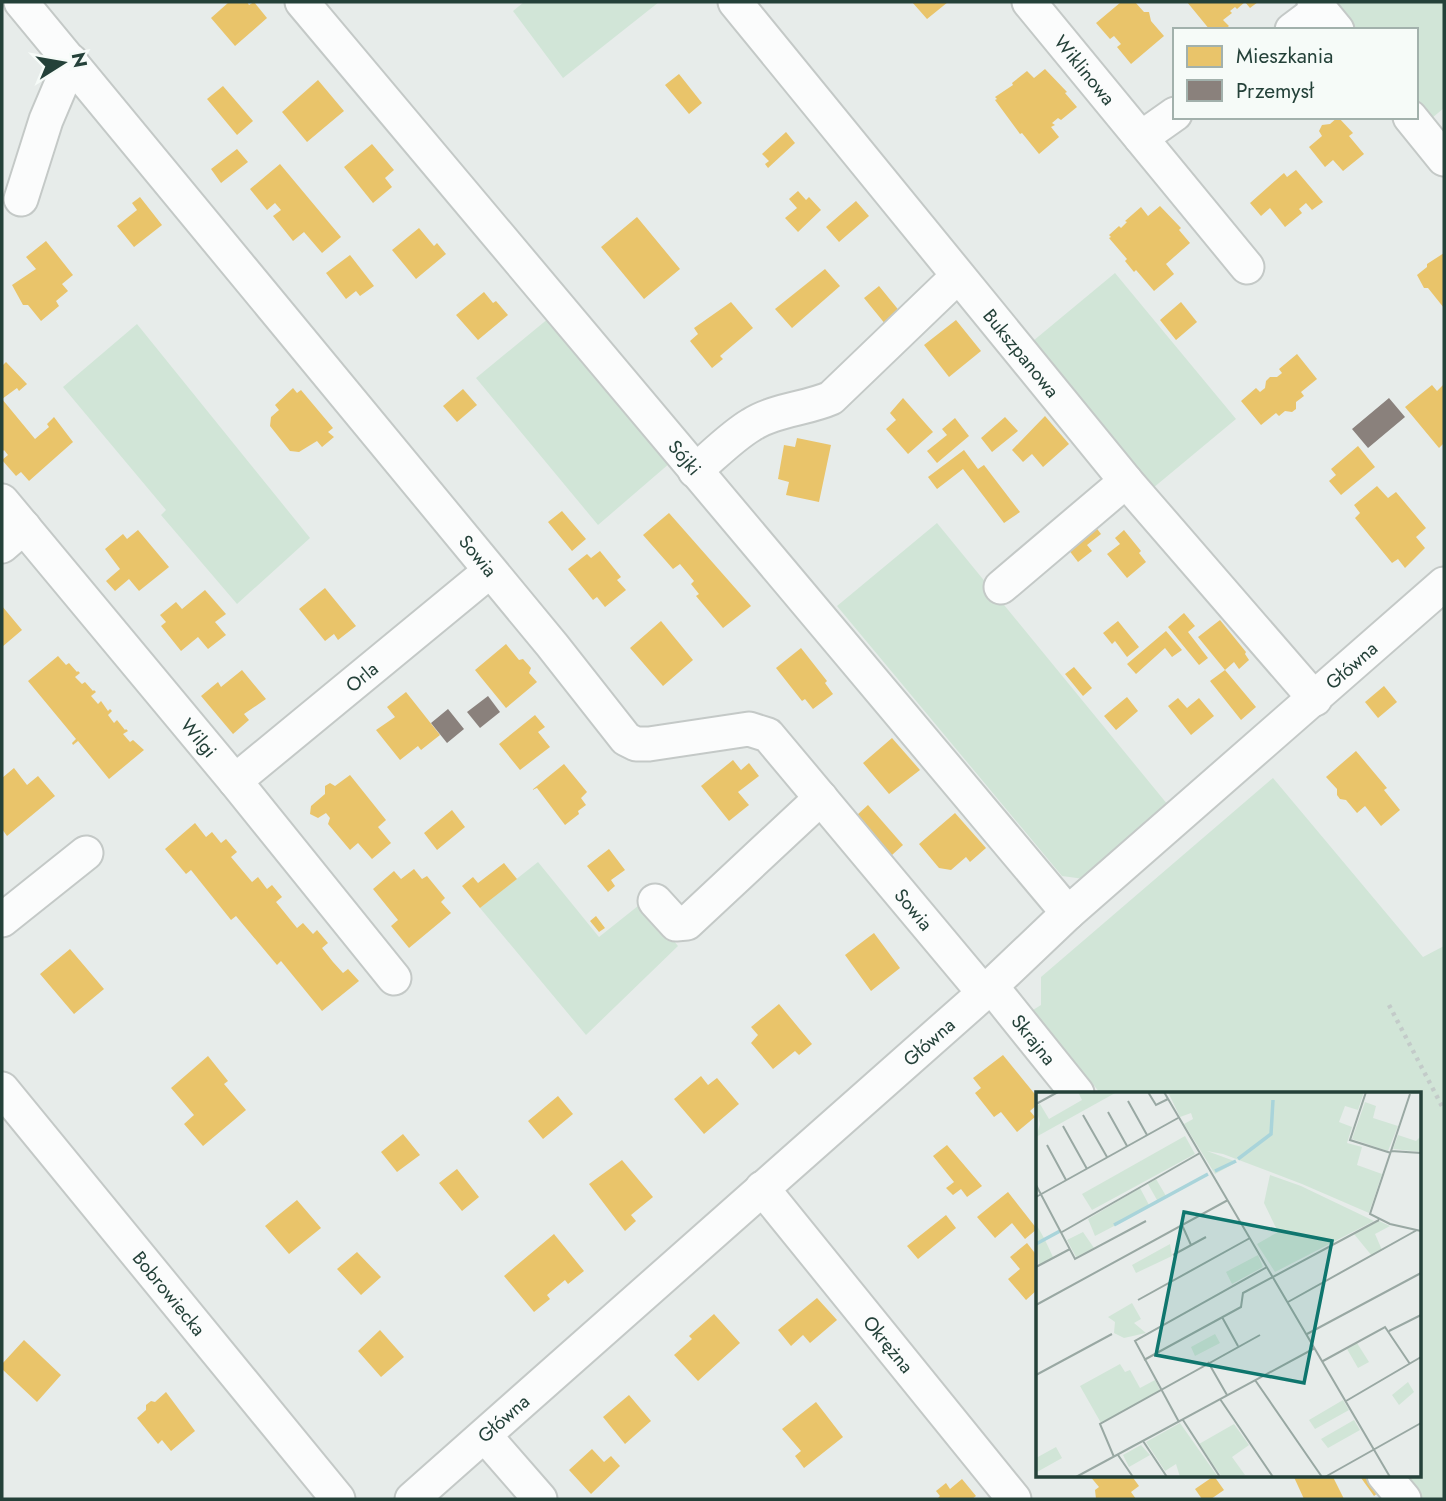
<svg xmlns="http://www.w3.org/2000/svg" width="1446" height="1501" viewBox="0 0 1446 1501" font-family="Jost,sans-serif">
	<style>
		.green { fill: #d1e5d7 }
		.homes { fill: #e9c46a }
		.industry { fill: #8a817c }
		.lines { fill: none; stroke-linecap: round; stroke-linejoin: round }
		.minor-casing { stroke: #c4c9c7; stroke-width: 37 }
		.path { stroke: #c3cbc9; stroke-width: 4.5; stroke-dasharray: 3.5 5; stroke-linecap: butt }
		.minor { stroke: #fbfcfc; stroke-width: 33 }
		.labels { text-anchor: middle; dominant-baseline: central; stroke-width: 7; stroke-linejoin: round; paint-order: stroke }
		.street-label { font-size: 19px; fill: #244139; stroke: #f6fbf8 }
		.inset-river { fill: none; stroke: #a9d4da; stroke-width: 3.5 }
		.inset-road { fill: none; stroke: #99a8a3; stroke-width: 2 }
		.view { fill: #0f766e; fill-opacity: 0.15; stroke: #0f766e; stroke-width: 3.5 }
		.inset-edge { fill: none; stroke: #244139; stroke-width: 3.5 }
	</style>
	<rect width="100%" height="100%" fill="#e7ecea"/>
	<path class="green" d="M524 2H659L563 78 513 11Z
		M1335 2H1444V108L1432 118 1416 99V30H1358Z
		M1115 273 1236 419 1147 493 1027 346Z
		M549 318 670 463 598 525 476 378Z
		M137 324 310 538 237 604 161 515 166 510 63 387Z
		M937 523 1168 805 1084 879 1062 876 837 606Z
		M1273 778 1423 957 1444 946V1499H1421L1402 1475H1420V1093H1100L1033 1010 1041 1005V977Z
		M538 862 599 937 643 902 678 946 586 1035 480 908Z"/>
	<path class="homes" d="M229 2H247L249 5 254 2 267 18 235 46 211 18Z
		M912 2H948L927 19Z
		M1121 2H1135L1144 12H1149L1151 21 1164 36 1131 64 1117 47 1121 44 1114 36 1110 39 1096 23Z
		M1187 2H1258L1250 8 1245 2 1237 9 1235 7 1230 11 1232 13 1223 20 1229 26 1224 30H1210Z
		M1045 69 1067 92 1065 93 1077 107 1061 120 1058 118 1052 123 1055 125 1051 127 1059 137 1039 154 1022 133 1020 134 995 100 997 99 995 97 1013 85 1012 83 1027 71 1034 78Z
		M679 74 702 103 689 114 665 85Z
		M318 80 344 111 307 142 282 112Z
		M223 86 253 121 237 135 207 99Z
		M1338 117 1353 133 1349 136 1364 154 1343 171 1333 160 1325 167 1309 147 1322 136 1319 131 1322 125 1330 124Z
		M786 132 795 143 768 168 765 164 769 161 762 154Z
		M372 144 394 170 385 178 392 187 373 203 344 167Z
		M237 149 248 162 221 183 211 169Z
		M280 164 341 237 322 253 304 232 293 241 273 216 281 210 275 203 267 210 250 189Z
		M1296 170 1323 202 1312 210 1306 203 1299 209 1302 213 1285 227 1270 208 1261 216 1250 203 1284 173 1287 177Z
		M798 191 806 200 809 197 821 210 798 232 785 218 797 208 789 199Z
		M140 197 162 225 134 247 117 226 137 210 132 203Z
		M856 201 869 216 839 242 826 227Z
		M1160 206 1181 228 1179 230 1190 243 1166 264 1174 274 1154 291 1136 270 1134 272 1125 261 1127 259 1109 238 1111 237 1109 235 1119 226 1121 228 1127 222 1125 221 1141 207 1148 216Z
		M637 217 680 269 644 299 601 247Z
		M419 228 434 246 437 243 446 254 416 279 392 250Z
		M46 241 73 275 62 284 68 291 56 301 59 306 41 321 28 305H23L12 285 36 269 26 257Z
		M1444 253V308L1428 288H1424L1417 275 1427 267V264Z
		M350 255 374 286 360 296 356 291 346 299 326 273Z
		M825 269 840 286 792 328 775 309Z
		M879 286 901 313 886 325 864 298Z
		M484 292 493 303 496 301 508 315 478 340 456 315Z
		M731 302 753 328 720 356 723 359 712 368 690 341 698 334 694 328Z
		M1181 302 1197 322 1176 340 1160 320Z
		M956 320 981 351 949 377 924 345Z
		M1297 354 1317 379 1301 392 1304 396 1296 402V409L1292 412 1285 411 1279 416 1276 413 1261 425 1241 401 1256 388 1260 392 1265 388 1266 381 1270 377H1277L1282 373 1279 369Z
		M6 362 27 384 19 391 17 388 2 399 35 439 49 427 47 424 54 417 73 442 29 481 21 472 16 476 2 460 8 455 4 450 2 452V366Z
		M1444 384V443L1439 448 1405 407 1432 385 1437 391Z
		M293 388 297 393 301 390 333 428 328 432 334 437 322 447 317 441 299 452 290 451 270 426 271 417 279 410 275 405Z
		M463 389 477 405 457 422 443 406Z
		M903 398 933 432 908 454 886 429 896 420 890 413Z
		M1045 416 1069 444 1043 467 1032 454 1023 462 1012 450Z
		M1005 417 1018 431 992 452 981 438Z
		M955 418 969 436 937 463 927 451 947 435 942 429Z
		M797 438 831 445 819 502 786 495 789 482 778 479 784 445 795 447Z
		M1358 446 1375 467 1341 495 1329 481 1336 475 1331 469Z
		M964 450 978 469 984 465 1020 512 1004 523 963 469 937 489 928 477Z
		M1377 486 1388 498 1396 492 1426 528 1416 537 1425 548 1405 568 1398 559 1392 563 1355 518 1360 513 1354 505Z
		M562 511 586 539 572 551 548 522Z
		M669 513 751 606 723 628 696 596 699 594 691 584 694 581 680 564 673 569 643 535Z
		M1092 522 1101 534 1087 545 1092 551 1078 562 1065 545Z
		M138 530 169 567 139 591 129 579 115 591 106 581 120 569 105 549 123 534 127 539Z
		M1124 530 1141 551 1139 553 1146 562 1127 578 1107 554 1120 544 1115 538Z
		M600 551 621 577 617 580 626 590 605 607 597 597 593 600 568 569 587 554 591 558Z
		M325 588 356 626 338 640 334 634 325 641 299 609Z
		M205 590 226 614 215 622 226 635 208 649 198 637 181 651 161 626 166 622 160 615 176 602 182 609Z
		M2 606 22 630 2 647Z
		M1184 613 1195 626 1188 632 1208 658 1199 665 1168 627Z
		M1220 620 1246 652 1245 654 1249 660 1239 669 1234 662 1225 670 1256 707 1241 720 1210 681 1225 670 1198 637Z
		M661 621 693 660 663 686 630 648Z
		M1118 621 1139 647 1127 657 1115 641 1112 644 1103 633Z
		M1166 631 1182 650 1172 657 1165 648 1136 674 1127 664Z
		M506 644 519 660 523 659 531 668 529 673 537 682 506 708 475 670Z
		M801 648 827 681 825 683 833 694 813 709 805 699 802 701 776 668Z
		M58 656 66 665 69 663 77 672 78 671 80 673 75 677 82 684 85 682 93 691 94 690 96 692 91 696 98 704 101 701 108 711 110 709 112 711 108 715 114 723 117 720 125 730 126 729 128 731 123 734 130 742 133 740 144 750 109 779 78 741 73 745 72 743 76 739 28 681Z
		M1074 667 1092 688 1083 696 1065 674Z
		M242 670 266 699 244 714 249 720 233 734 201 696 218 682 221 687Z
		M1384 686 1397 702 1378 718 1365 702Z
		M406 692 440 735 421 750 418 746 400 760 376 730 395 717 387 707Z
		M1127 697 1138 711 1116 730 1104 716Z
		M1178 698 1187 708 1199 698 1214 716 1191 735 1168 706Z
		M535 715 545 727 538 732 550 747 520 770 499 744Z
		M892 738 920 770 889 794 863 763Z
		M1356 751 1387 788 1384 790 1400 810 1381 826 1365 806 1357 813 1346 800 1340 799 1337 795V789L1326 777Z
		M733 760 741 770 749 763 759 776 738 792 749 805 729 821 701 786Z
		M564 764 587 792 581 798 586 805 578 811 579 814 565 825 537 788 532 790Z
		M14 768 27 785 38 776 55 796 7 836 2 829V778Z
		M350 775 386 820 378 827 391 843 372 859 358 843 350 850 328 824 330 818 326 813 318 818 310 814 311 806 325 794V786L330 783 335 786Z
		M868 805 903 845 892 855 857 815Z
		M452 810 465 827 437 850 424 833Z
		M955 813 986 848 970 862 966 857 951 870 939 868 919 844Z
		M195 823 206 837 212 832 221 843 226 839 237 852 231 857 252 882 258 877 267 889 272 885 282 897 276 902 297 928 303 923 313 934 317 930 328 943 322 948 333 962 343 973 348 969 359 981 322 1011 281 961 277 965 236 916 231 920 191 870 186 874 165 849Z
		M609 849 625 870 611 880 615 886 608 892 587 866Z
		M504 863 517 879 480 908 462 886 473 877 478 883Z
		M414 869 422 879 427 876 445 898 441 902 451 913 409 948 391 926 398 920 373 889 394 871 401 879Z
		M596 916 605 928 599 932 590 921Z
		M874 933 900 968 871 991 845 955Z
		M70 949 104 989 74 1014 40 974Z
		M779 1004 812 1044 799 1055 795 1051 773 1069 751 1043 758 1035 751 1027Z
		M1003 1055 1038 1098V1104L1030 1111 1035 1117 1017 1132 1001 1112 994 1117 975 1093 981 1088 973 1078Z
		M208 1056 228 1081 224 1084 246 1110 203 1146 184 1124 194 1115 171 1088Z
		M701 1076 708 1085 717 1078 739 1104 704 1134 674 1099Z
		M558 1096 573 1114 543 1139 528 1121Z
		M403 1134 420 1155 397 1172 381 1152Z
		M947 1145 982 1186 967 1197 961 1189 953 1195 946 1188 954 1182 933 1156Z
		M622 1160 653 1197 631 1215 636 1221 625 1231 589 1184Z
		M457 1169 479 1197 462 1211 439 1183Z
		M1008 1192 1037 1229 1025 1239 1012 1223 995 1238 977 1217Z
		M297 1200 321 1228 289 1254 265 1226Z
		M946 1215 956 1228 918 1259 907 1246Z
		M554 1234 584 1271 568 1284 565 1280 547 1295 550 1299 534 1312 504 1276Z
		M1027 1243 1038 1257V1289L1026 1300 1008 1279 1020 1269 1010 1257Z
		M357 1252 381 1277 361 1295 337 1269Z
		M817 1298 837 1320 810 1343 803 1335 791 1346 778 1330Z
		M714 1314 740 1343 698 1381 674 1355 692 1339 689 1336Z
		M380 1330 404 1357 381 1377 358 1351Z
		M24 1340 61 1375 37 1402 2 1369V1364Z
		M166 1392 195 1431 171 1451 162 1440 158 1444 137 1418 146 1410V1405L151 1401 155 1402Z
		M629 1395 651 1421 625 1444 603 1417Z
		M816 1402 843 1437 804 1468 795 1456 801 1451 782 1429Z
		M592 1449 604 1462 611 1456 620 1466 591 1494 569 1470Z
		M1089 1475H1131L1139 1486 1131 1492 1136 1499H1096L1095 1490 1099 1487Z
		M1293 1475H1332L1344 1499H1304Z
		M1359 1475H1373L1384 1488 1374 1496Z
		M1214 1476 1224 1490 1211 1499H1202L1195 1489Z
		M962 1479 976 1496 972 1499H937L940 1496 936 1491 946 1483 950 1489Z"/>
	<path class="industry" d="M1389 398 1405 417 1368 448 1352 429Z
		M488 696 500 712 480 728 467 712Z
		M448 709 464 729 447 743 431 723Z"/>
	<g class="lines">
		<g class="minor-casing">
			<g id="minor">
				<path id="s1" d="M21 2 552 645 626 739 636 744H649L749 729 768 735 973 980 986 991 999 996 1077 1093"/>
				<path id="s2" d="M302 2 1068 913"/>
				<path id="s3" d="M735 2 1126 481 1315 699"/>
				<path id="s4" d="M1029 2 1247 267"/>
				<path d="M1314 2 1337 30"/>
				<path d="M1292 30 1320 9"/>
				<path d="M1410 117 1444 159"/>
				<path d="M1141 138 1175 114"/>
				<path d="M21 199 46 120 71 61"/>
				<path d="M695 471C713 456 731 437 751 425 774 410 806 409 831 398L958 276"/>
				<path id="s5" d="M2 501 235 781 394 978"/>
				<path d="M2 546 24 527"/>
				<path d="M1001 587 1126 481"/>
				<path id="s6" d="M235 781 490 571"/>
				<path d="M655 901 676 924 687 923 821 798"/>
				<path d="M2 920 86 853"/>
				<path id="s7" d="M2 1089 338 1499"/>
				<path id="s8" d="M762 1188 1014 1499"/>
				<path d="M485 1436 540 1499"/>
				<path d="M1384 1475 1404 1499"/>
				<path id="s9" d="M412 1499 986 991 1068 913 1444 584"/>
			</g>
		</g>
		<path class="path" d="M1389 1005 1444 1110"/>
		<use href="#minor" class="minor"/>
	</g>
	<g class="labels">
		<g class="street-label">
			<text stroke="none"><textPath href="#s4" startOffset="88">Wiklinowa</textPath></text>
			<text stroke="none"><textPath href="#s3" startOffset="453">Bukszpanowa</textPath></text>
			<text stroke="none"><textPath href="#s2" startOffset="595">Sójki</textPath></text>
			<text stroke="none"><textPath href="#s1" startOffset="718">Sowia</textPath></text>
			<text stroke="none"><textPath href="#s9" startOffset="1256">Główna</textPath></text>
			<text stroke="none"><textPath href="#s6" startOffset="164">Orla</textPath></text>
			<text stroke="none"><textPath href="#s5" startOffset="308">Wilgi</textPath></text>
			<text stroke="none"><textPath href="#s1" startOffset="1326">Sowia</textPath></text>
			<text stroke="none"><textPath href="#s1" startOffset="1505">Skrajna</textPath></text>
			<text stroke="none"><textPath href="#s9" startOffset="690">Główna</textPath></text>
			<text stroke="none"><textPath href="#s7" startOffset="264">Bobrowiecka</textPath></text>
			<text stroke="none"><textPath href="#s8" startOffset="201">Okrężna</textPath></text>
			<text stroke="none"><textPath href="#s9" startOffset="122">Główna</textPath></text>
		</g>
	</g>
	<g transform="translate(1036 1092)">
		<rect width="385" height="385" fill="#e7ecea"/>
		<path d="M42 0H81L0 45 4 32 0 14 4 12 13 27 46 8ZM132 0H328L322 18 309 14 303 30 316 35 311 51 326 55 321 73 346 82 333 121 266 92 187 62 171 59 201 70 179 82 148 32 157 27 155 21 144 25ZM329 10 340 14 337 26 362 34 352 59 316 47ZM362 43 380 49 384 45 385 60 357 57ZM149 44 159 62 56 118 46 102ZM172 80 80 133 59 144 57 139 52 127 104 96 113 113 121 108 112 92 120 87 130 104ZM234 83 265 94 338 129 239 180 221 152 242 140 228 111ZM343 129 354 134 339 142 346 158 336 164 318 142ZM0 132 8 146 23 141 9 148 17 165 3 173ZM47 140 58 156 40 165 31 148ZM134 152 136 164 100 181 96 173ZM222 163 227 175 196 192 190 180ZM96 211 105 227 98 231 110 241 88 246 78 241 79 230 72 225ZM179 242 184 251 159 264 155 255ZM321 251 333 270 322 276 311 257ZM84 272 89 280 94 278 104 296 119 288 124 298 65 331 44 294ZM372 290 378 300 363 313 356 303ZM307 308 313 318 279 337 273 328ZM318 328 324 338 292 356 285 347ZM144 331 182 385H144L140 372 129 379 110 350ZM198 332 213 353 196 365 209 383 186 385 163 352ZM105 353 114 363 93 375 87 363ZM20 355 26 366 1 380 0 366Z" fill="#d1e5d7"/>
		<path class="inset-river" d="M202 67 235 42 237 8M179 79 200 69M78 133 172 82M0 152 24 139"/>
		<path class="inset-road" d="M112 0 120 13 132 7M128 0 354 385M330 0 314 48 355 61M374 2 334 122 354 132 385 139M92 9 111 43M0 12 22 0M72 20 91 54M47 23 71 65M27 34 51 77M11 53 30 88M355 59 385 61M0 93 39 167 110 129M0 105 142 26M146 133 155 153M26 140 164 61M137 163 170 145M0 175 34 157M102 208 214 146M252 210 381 138M0 213 192 108M186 225 202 254M353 239 385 223M271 242 385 181M108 268 205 215 207 201 343 128M287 269 349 235 374 272M172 270 191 303M0 283 76 242M219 288 286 385M184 307 237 385M310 309 385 265M147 328 184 385M143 330 99 249 231 175M107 349 131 385M82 363 97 385M78 365 64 332 224 243M40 385 279 256M289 385 385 331"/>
		<path class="view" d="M148 120 296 149 268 291 120 263Z"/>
		<rect width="385" height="385" class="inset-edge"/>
	</g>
	<rect width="1446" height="1501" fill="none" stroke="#244139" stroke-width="7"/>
	<rect x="1173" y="28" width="245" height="91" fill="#f6fbf8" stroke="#a2b1ac" stroke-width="2"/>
	<rect x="1187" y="46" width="35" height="21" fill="#e9c46a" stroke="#a2b1ac" stroke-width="2"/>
	<text x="1236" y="63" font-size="21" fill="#244139">Mieszkania</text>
	<rect x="1187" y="80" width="35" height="21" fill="#8a817c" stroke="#a2b1ac" stroke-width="2"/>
	<text x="1236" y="98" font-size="21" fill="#244139">Przemysł</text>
	<g transform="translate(63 63) rotate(79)" stroke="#f6fbf8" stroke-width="5" paint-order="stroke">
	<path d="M0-5L12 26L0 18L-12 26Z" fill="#244139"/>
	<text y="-10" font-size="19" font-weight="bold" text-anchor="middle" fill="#244139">N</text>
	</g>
</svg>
